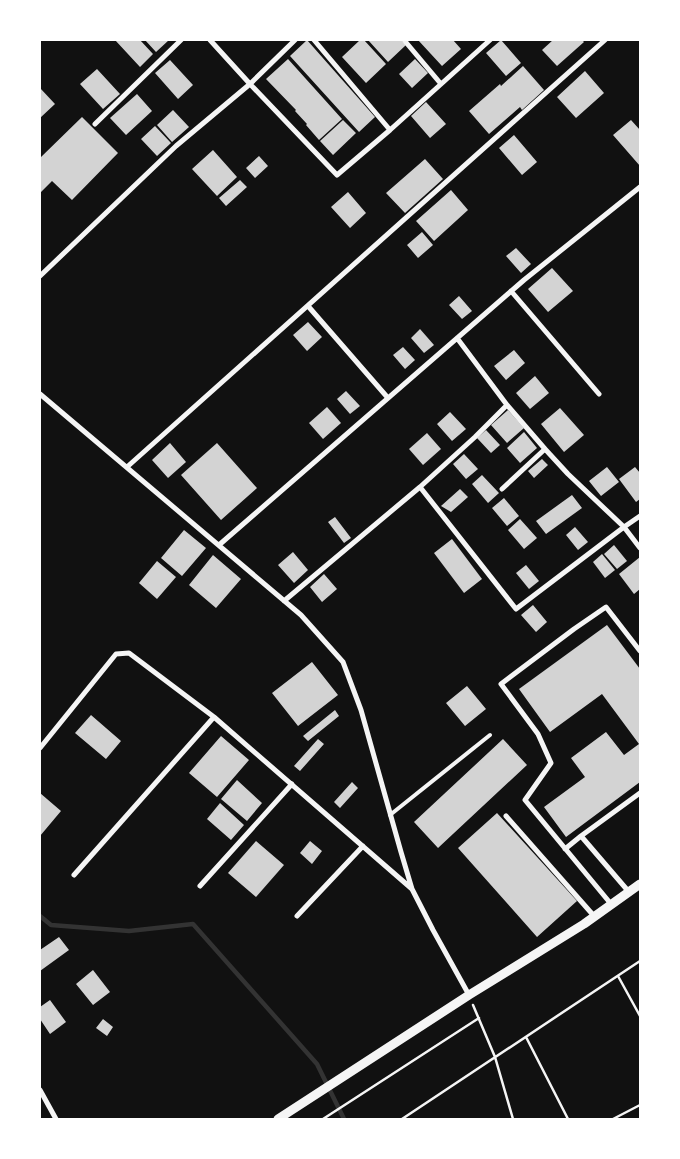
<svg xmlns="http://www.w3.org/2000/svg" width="680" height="1159" viewBox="0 0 680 1159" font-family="Mulish,sans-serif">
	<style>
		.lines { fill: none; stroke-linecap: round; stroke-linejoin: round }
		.stream { stroke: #333; stroke-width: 4.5 }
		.building { fill: #d3d3d3 }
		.path { stroke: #f5f5f5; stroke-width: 2.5 }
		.service { stroke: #f5f5f5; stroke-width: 4 }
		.minor { stroke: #f5f5f5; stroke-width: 5 }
		.tertiary { stroke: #f5f5f5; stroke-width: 9 }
	</style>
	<rect width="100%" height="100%" fill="#111"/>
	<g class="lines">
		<path class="stream" d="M40 916 51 925 129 931 193 924 317 1064 344 1119"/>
	</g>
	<path class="building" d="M115 40H140L153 54 140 67Z
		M145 40H169L156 52Z
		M307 40 375 117 359 132 290 56Z
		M360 40H364L386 64 366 83 342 57Z
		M368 40H401L406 45 388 62Z
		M418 40H453L461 49 442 66Z
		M501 40 521 63 506 76 486 53Z
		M553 40H582L584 42 557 66 542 50Z
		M288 59 342 119 319 140 306 125 307 124 295 111 296 110 266 79Z
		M415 59 428 73 412 88 399 74Z
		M170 60 193 85 178 99 155 73Z
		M523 66 544 90 522 110 520 107 489 134 469 111 500 84 501 86Z
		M97 69 120 94 103 109 80 84Z
		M585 71 604 93 576 118 557 97Z
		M40 88 55 104 40 118Z
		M137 94 152 111 126 135 110 118Z
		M426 102 446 124 430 138 411 116Z
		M173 110 189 127 172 142 157 125Z
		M82 117 118 153 72 200 52 181 40 193V158Z
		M343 120 356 133 333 155 320 141Z
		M631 120 640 130V166L613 135Z
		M155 126 171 143 157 156 141 139Z
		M514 135 537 162 522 175 499 148Z
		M213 150 237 177 217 196 192 169Z
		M259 156 268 166 255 178 246 168Z
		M425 159 443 179 405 213 386 193Z
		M240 180 247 187 226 206 219 198Z
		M451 190 468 210 434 241 416 221Z
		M348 192 366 213 350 228 331 207Z
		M422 232 433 245 418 258 407 245Z
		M516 248 531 264 521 273 506 256Z
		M552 268 573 291 548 312 528 289Z
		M459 296 472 311 462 319 449 305Z
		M308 322 322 337 307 351 293 335Z
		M420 329 434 345 424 353 411 338Z
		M403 347 415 360 405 369 393 355Z
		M514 350 525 363 506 380 494 366Z
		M535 376 549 393 530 409 516 393Z
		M346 391 360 406 350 414 337 399Z
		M327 407 341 423 323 439 309 423Z
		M560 408 584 435 564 452 541 424Z
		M508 410 524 428 507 443 491 425Z
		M450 412 466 429 452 441 437 424Z
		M486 430 500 445 491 453 477 438Z
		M524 432 537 448 520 463 507 448Z
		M427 433 441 449 423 465 409 449Z
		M170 443 186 462 168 478 152 460Z
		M217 443 257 488 221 520 181 475Z
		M464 454 478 469 466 479 453 464Z
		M542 459 548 465 534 478 528 471Z
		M607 467 619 482 601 496 589 481Z
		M635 467 640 473V499L636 502 619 479Z
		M482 475 499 493 488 503 472 484Z
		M460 489 468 497 451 512 441 506Z
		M572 495 582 508 546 534 536 521Z
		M504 498 519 516 507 526 492 508Z
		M335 517 351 538 344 543 328 522Z
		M520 519 537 538 524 549 508 530Z
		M575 527 588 542 578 550 566 535Z
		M184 530 206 548 182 576 161 558Z
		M452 539 482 579 464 593 434 553Z
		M614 545 627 561 617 569 604 554Z
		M293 552 308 570 294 583 278 565Z
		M602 554 615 570 605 578 593 562Z
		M213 555 241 579 216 608 189 585Z
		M640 557V589L634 594 619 574Z
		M157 561 176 577 157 599 139 583Z
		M526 565 539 581 529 589 516 573Z
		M324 574 337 589 322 602 310 587Z
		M533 605 547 622 536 632 521 615Z
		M607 625 640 669V782L566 837 544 807 585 777 571 758 606 732 624 755 639 744 602 694 550 732 519 689Z
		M312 662 338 695 298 726 272 693Z
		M467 686 486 709 465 726 446 703Z
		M335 710 339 716 308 741 303 736Z
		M91 715 121 741 106 759 75 733Z
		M221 736 249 760 217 797 189 773Z
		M318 739 324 744 300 771 294 766Z
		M503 739 527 765 438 848 414 822Z
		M237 780 262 803 247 821 221 799Z
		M352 782 358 788 340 808 334 802Z
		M40 793 61 811 40 836Z
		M220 803 244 825 231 840 207 819Z
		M497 813 577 901 537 937 458 848Z
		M256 841 284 865 256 897 228 873Z
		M310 841 322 851 312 864 300 853Z
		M59 937 69 950 40 971V950Z
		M93 970 110 992 93 1005 76 984Z
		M50 1000 66 1022 50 1034 40 1019V1007Z
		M103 1019 113 1027 107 1036 96 1028Z"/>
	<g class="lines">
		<path class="path" d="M618 976 640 1016
			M473 1005 495 1057 513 1119
			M526 1037 568 1119
			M323 1119 479 1018
			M402 1119 640 961
			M613 1119 640 1105"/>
		<path class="service" d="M390 815 490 735"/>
		<path class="minor" d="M295 40 250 84 337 175 390 130 490 40
			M314 40 390 130
			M404 40 441 84
			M95 124 181 40
			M40 276 176 146 250 84 210 40
			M511 291 599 394
			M308 306 388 398
			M40 394 301 615 343 662 361 710 401 852 412 889 433 930 469 995
			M545 449 568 474 624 527 640 516
			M127 467 605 40
			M420 487 475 437 507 405 457 338
			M502 489 545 449 507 405
			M219 545 524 280 640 187
			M284 601 420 487 516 609 624 527 640 548
			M40 748 116 654 129 653 214 717 412 889
			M506 816 594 916
			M565 849 581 836
			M74 875 214 717
			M200 886 292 784
			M629 892 581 836 640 793
			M611 904 525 800 551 763 538 734 501 684 574 629 606 607 640 651
			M297 916 363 846
			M40 1090 56 1119"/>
		<path class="tertiary" d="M278 1119 469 995 584 924 640 884"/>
	</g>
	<rect width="680" height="1159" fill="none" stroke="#ffffff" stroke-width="82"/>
</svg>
